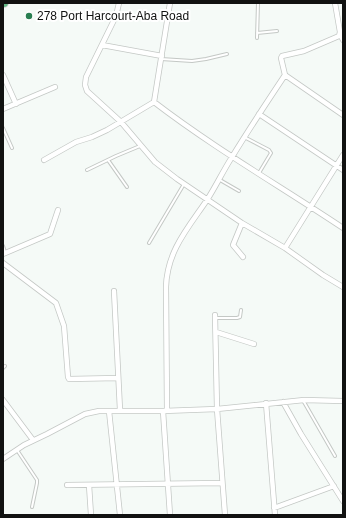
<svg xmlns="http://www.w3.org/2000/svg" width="346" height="518" viewBox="0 0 346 518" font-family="Helvetica,sans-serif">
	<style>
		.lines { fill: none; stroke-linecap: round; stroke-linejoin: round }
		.lane-casing { stroke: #c4c8c5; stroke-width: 4 }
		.street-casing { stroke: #c4c8c5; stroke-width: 6 }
		.highway-casing { stroke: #d4d4d4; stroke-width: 10 }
		.lane { stroke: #fff; stroke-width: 2 }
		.street { stroke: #fff; stroke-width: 4.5 }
		.highway { stroke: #64b786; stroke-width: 8 }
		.poi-dot { fill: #297e51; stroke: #fff; stroke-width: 1.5 }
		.labels { text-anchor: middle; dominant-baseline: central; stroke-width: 4; stroke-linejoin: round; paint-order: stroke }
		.poi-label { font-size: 12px; fill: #111211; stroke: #fff; text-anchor: start }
	</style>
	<rect width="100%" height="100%" fill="#f5faf7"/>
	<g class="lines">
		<g class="lane-casing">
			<path id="lane" d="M257 33 277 31
				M257 38 258 3
				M161 59 192 61 206 59 227 54
				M3 128 12 148
				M246 138 269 150 271 153 259 173
				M108 160 127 187
				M87 170 116 156 140 146
				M220 180 239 191
				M149 243 184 184
				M3 246 5 252
				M215 318H237L240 317 241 310
				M3 368 5 366
				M304 402 335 456
				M17 450 37 480V483L32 507"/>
		</g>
		<g class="street-casing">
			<path id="street" d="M119 3 116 16 86 77 85 85 87 91 121 122 155 162 177 179 242 223 285 248 323 275 343 287
				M335 3 340 32 339 36 304 51 282 56 281 58 285 75 343 115
				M340 34 343 40
				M102 45 162 56
				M3 75 16 104
				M154 102C214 148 280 186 343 228
				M3 109 55 87
				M259 114 343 170
				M44 160 76 142 92 137 107 130 154 102 170 3
				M242 223 233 245 243 257
				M285 248 343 155
				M3 254 50 234 58 210
				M3 263 56 303 64 326 68 377 69 379 118 378
				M114 291 120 410
				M215 315 217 409 225 515
				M216 332 254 344
				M3 400 33 440
				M283 402 301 434 343 501
				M266 403 275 515
				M109 411 120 515
				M163 411 170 515
				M167 411 166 287C167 251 188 228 207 200 216 186 223 171 232 157 249 129 267 102 285 75
				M3 459 24 445 47 434 85 414 99 411H163L217 409 304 400 343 401
				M67 485 222 483
				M89 485 91 515
				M274 508 334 486"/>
		</g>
		<g class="highway-casing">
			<path id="highway" d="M3 3H4"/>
		</g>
		<use href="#lane" class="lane"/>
		<use href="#street" class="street"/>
		<use href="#highway" class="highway"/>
	</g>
	<circle class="poi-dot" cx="29" cy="16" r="4"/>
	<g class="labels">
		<g class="poi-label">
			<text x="37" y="16">278 Port Harcourt-Aba Road</text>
		</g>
	</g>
	<rect width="346" height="518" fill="none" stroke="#111211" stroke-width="8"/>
</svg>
